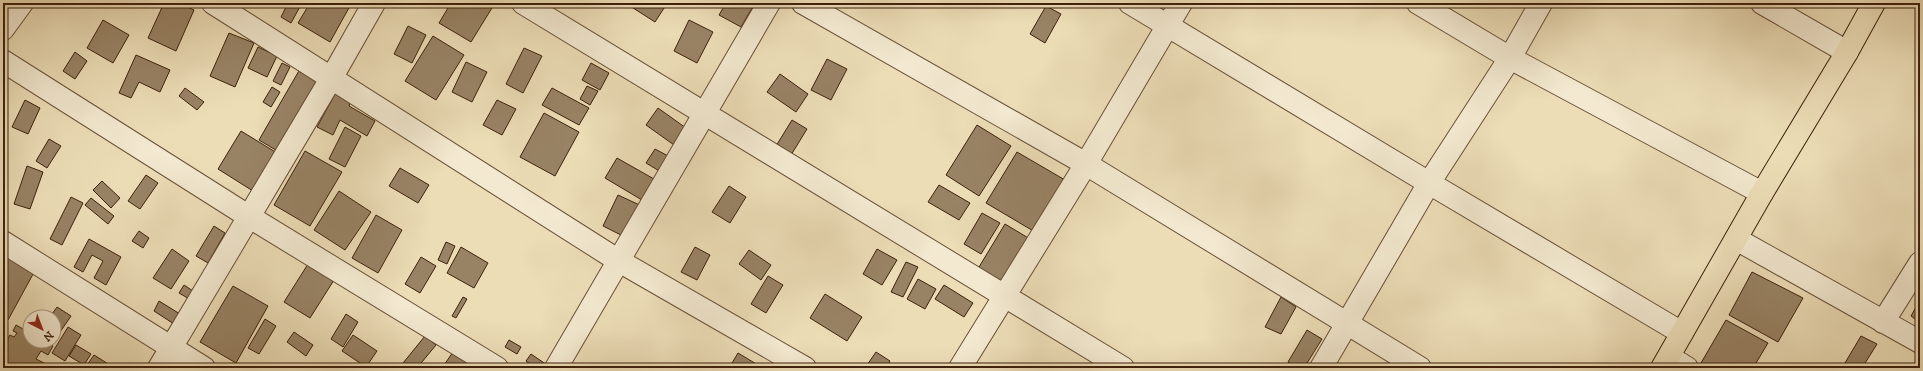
<svg xmlns="http://www.w3.org/2000/svg" width="1923" height="371" viewBox="0 0 1923 371" font-family="'IM FELL DW Pica',serif">
	<style>
		.building { fill: #988365; stroke: #3d210c }
		.lines { fill: none; stroke-linecap: round; stroke-linejoin: round }
		.minor-casing { stroke: #695037; stroke-width: 24 }
		.major-casing { stroke: #3d210c; stroke-width: 24 }
		.minor { stroke: #f3e9d0; stroke-width: 22 }
		.major { stroke: #ecddb7; stroke-width: 22 }
	</style>
	<rect width="100%" height="100%" fill="#ecddb7"/>
	<filter id="stains"><feTurbulence type="fractalNoise" baseFrequency=".005" numOctaves="4"/><feColorMatrix values="0 0 0 0 .2 0 0 0 0 .09 0 0 0 0 .02 0 0 0 .5 -.17"/></filter>
	<radialGradient id="worn" r=".72"><stop offset=".6" stop-color="#630" stop-opacity="0"/><stop offset="1" stop-color="#630" stop-opacity=".3"/></radialGradient>
	<path class="building" d="M164 3H178L194 10 176 51 148 38Z
		M288 3H302L291 23 281 17Z
		M310 3H344L350 6 330 42 298 23Z
		M451 3H495L471 42 439 23Z
		M632 3H662L666 5 655 22 630 6Z
		M726 3H755L741 27 719 15Z
		M1046 6 1061 14 1045 43 1030 34Z
		M103 20 129 35 113 63 87 48Z
		M689 20 713 32 697 63 674 51Z
		M408 26 426 35 412 63 394 54Z
		M229 33 254 43 235 87 210 76Z
		M433 36 464 55 436 100 405 81Z
		M258 47 277 56 267 77 248 68Z
		M524 48 542 56 523 93 506 84Z
		M75 52 87 61 75 79 63 71Z
		M136 55 170 70 160 92 139 82 131 98 119 93Z
		M827 59 847 69 831 100 811 90Z
		M466 62 487 72 472 102 452 92Z
		M282 63 290 67 281 85 273 81Z
		M591 63 609 73 600 90 582 80Z
		M300 69 320 80 279 152 259 140Z
		M780 74 808 94 796 112 767 92Z
		M587 86 598 91 590 105 580 99Z
		M272 87 280 92 271 107 263 102Z
		M185 88 204 102 197 110 179 96Z
		M552 88 589 108 579 125 542 105Z
		M335 94 350 103 349 106 375 121 367 136 340 120 333 135 317 127Z
		M25 100 40 108 28 134 12 127Z
		M497 100 516 109 502 135 483 125Z
		M658 108 686 128 674 145 646 125Z
		M544 113 579 132 555 176 520 157Z
		M792 120 807 129 791 155 776 146Z
		M977 125 1011 146 979 196 946 175Z
		M345 127 361 136 345 167 329 159Z
		M241 131 277 153 253 191 218 169Z
		M49 139 61 146 47 168 36 161Z
		M655 149 670 157 661 172 646 163Z
		M305 151 342 172 310 226 274 205Z
		M1017 152 1065 180 1035 232 986 203Z
		M617 158 654 179 642 200 605 178Z
		M27 166 43 172 30 209 14 204Z
		M400 168 429 185 418 203 389 186Z
		M146 175 158 183 140 209 128 201Z
		M102 181 120 198 111 208 93 190Z
		M939 185 970 203 959 220 928 202Z
		M729 186 746 197 730 223 712 212Z
		M339 191 371 212 345 250 314 230Z
		M618 195 644 207 629 239 603 226Z
		M71 197 83 203 62 245 50 239Z
		M91 198 114 216 108 224 85 205Z
		M982 213 1000 223 981 254 964 244Z
		M376 215 402 230 378 273 352 258Z
		M1005 224 1030 239 1001 287 976 272Z
		M214 226 225 233 208 263 196 256Z
		M139 231 149 238 143 248 132 241Z
		M89 239 121 257 106 285 94 278 103 261 92 255 83 272 74 267Z
		M446 242 455 246 447 264 438 260Z
		M3 246 38 265 8 320 3 318Z
		M461 247 488 263 474 288 447 273Z
		M695 247 710 255 697 280 681 272Z
		M172 249 189 261 171 289 153 278Z
		M877 249 897 260 882 285 863 274Z
		M749 250 771 265 761 280 739 264Z
		M421 257 436 266 420 293 405 284Z
		M906 262 918 267 903 297 891 292Z
		M308 264 334 280 310 318 284 302Z
		M1752 272 1803 298 1778 342 1729 315Z
		M768 276 783 285 766 313 751 304Z
		M918 279 936 289 925 309 907 299Z
		M184 285 196 293 191 300 179 293Z
		M944 285 973 303 964 317 935 299Z
		M233 286 268 306 236 363 200 342Z
		M825 294 862 317 847 341 810 318Z
		M463 297 467 299 456 318 452 316Z
		M1281 297 1296 307 1281 334 1265 327Z
		M1920 300V323L1911 316Z
		M159 301 180 314 174 324 154 311Z
		M57 307 71 316 56 338 54 336V317H50Z
		M346 314 358 322 343 347 331 339Z
		M265 319 276 326 259 354 248 348Z
		M1726 320 1768 343 1753 368H1709L1701 363Z
		M16 325 30 333V341H44L53 346 48 355 41 351 36 359 46 364 44 368H3V347L10 335 14 337 17 333 13 331Z
		M68 327 81 335 65 361 52 353Z
		M1307 330 1322 339 1304 368H1298L1288 362Z
		M294 332 313 345 306 356 287 342Z
		M353 335 377 351 366 367 342 351Z
		M425 336 436 345 417 368H399Z
		M1861 336 1877 344 1862 368H1842Z
		M509 340 521 347 517 354 505 347Z
		M76 345 91 354 84 365 69 356Z
		M453 352 467 362 463 368H442Z
		M876 352 890 361 886 368H865Z
		M738 353 763 368H729Z
		M531 354 550 367 549 368H535L526 361Z
		M94 355 113 367 112 368H85Z
		M63 363 72 368H60Z"/>
	<g class="lines">
		<g class="minor-casing">
			<path id="minor" d="M213 3 619 261 805 368
				M523 3 1123 368
				M803 3 1086 164 1420 368
				M1130 3 1429 183 1682 333
				M1418 3 1510 58 1762 193
				M1762 3 1847 52
				M3 29 22 3
				M3 61 248 216 497 368
				M1736 239 1920 342
				M3 242 204 368
				M1883 322 1920 263
				M1669 357 1687 368
				M159 368 332 77 374 3
				M556 368 769 3
				M960 368 1086 164 1181 3
				M1321 368 1429 183 1510 58 1541 3"/>
		</g>
		<g class="major-casing">
			<path id="major" d="M1662 368 1762 193 1847 52 1874 3"/>
		</g>
		<use href="#minor" class="minor"/>
		<use href="#major" class="major"/>
	</g>
	<rect width="1923" height="371" fill="none" stroke="#ecddb7" stroke-width="16"/>
	<rect x="4" y="4" width="1915" height="363" fill="none" stroke="#3d210c" stroke-width="2"/>
	<rect x="8" y="8" width="1907" height="355" fill="none" stroke="#3d210c"/>
	<g transform="translate(42 329) rotate(138)"><circle r="19" fill="#f3e9d0" stroke="#aa9982"/>
	<path d="M0-3L7 15L0 10L-7 15Z" fill="#8f2418"/>
	<text y="-6" font-size="11" font-weight="bold" text-anchor="middle" fill="#3d210c">N</text>
	</g>
	<rect width="100%" height="100%" filter="url(#stains)"/>
	<rect width="100%" height="100%" fill="url(#worn)"/>
</svg>
